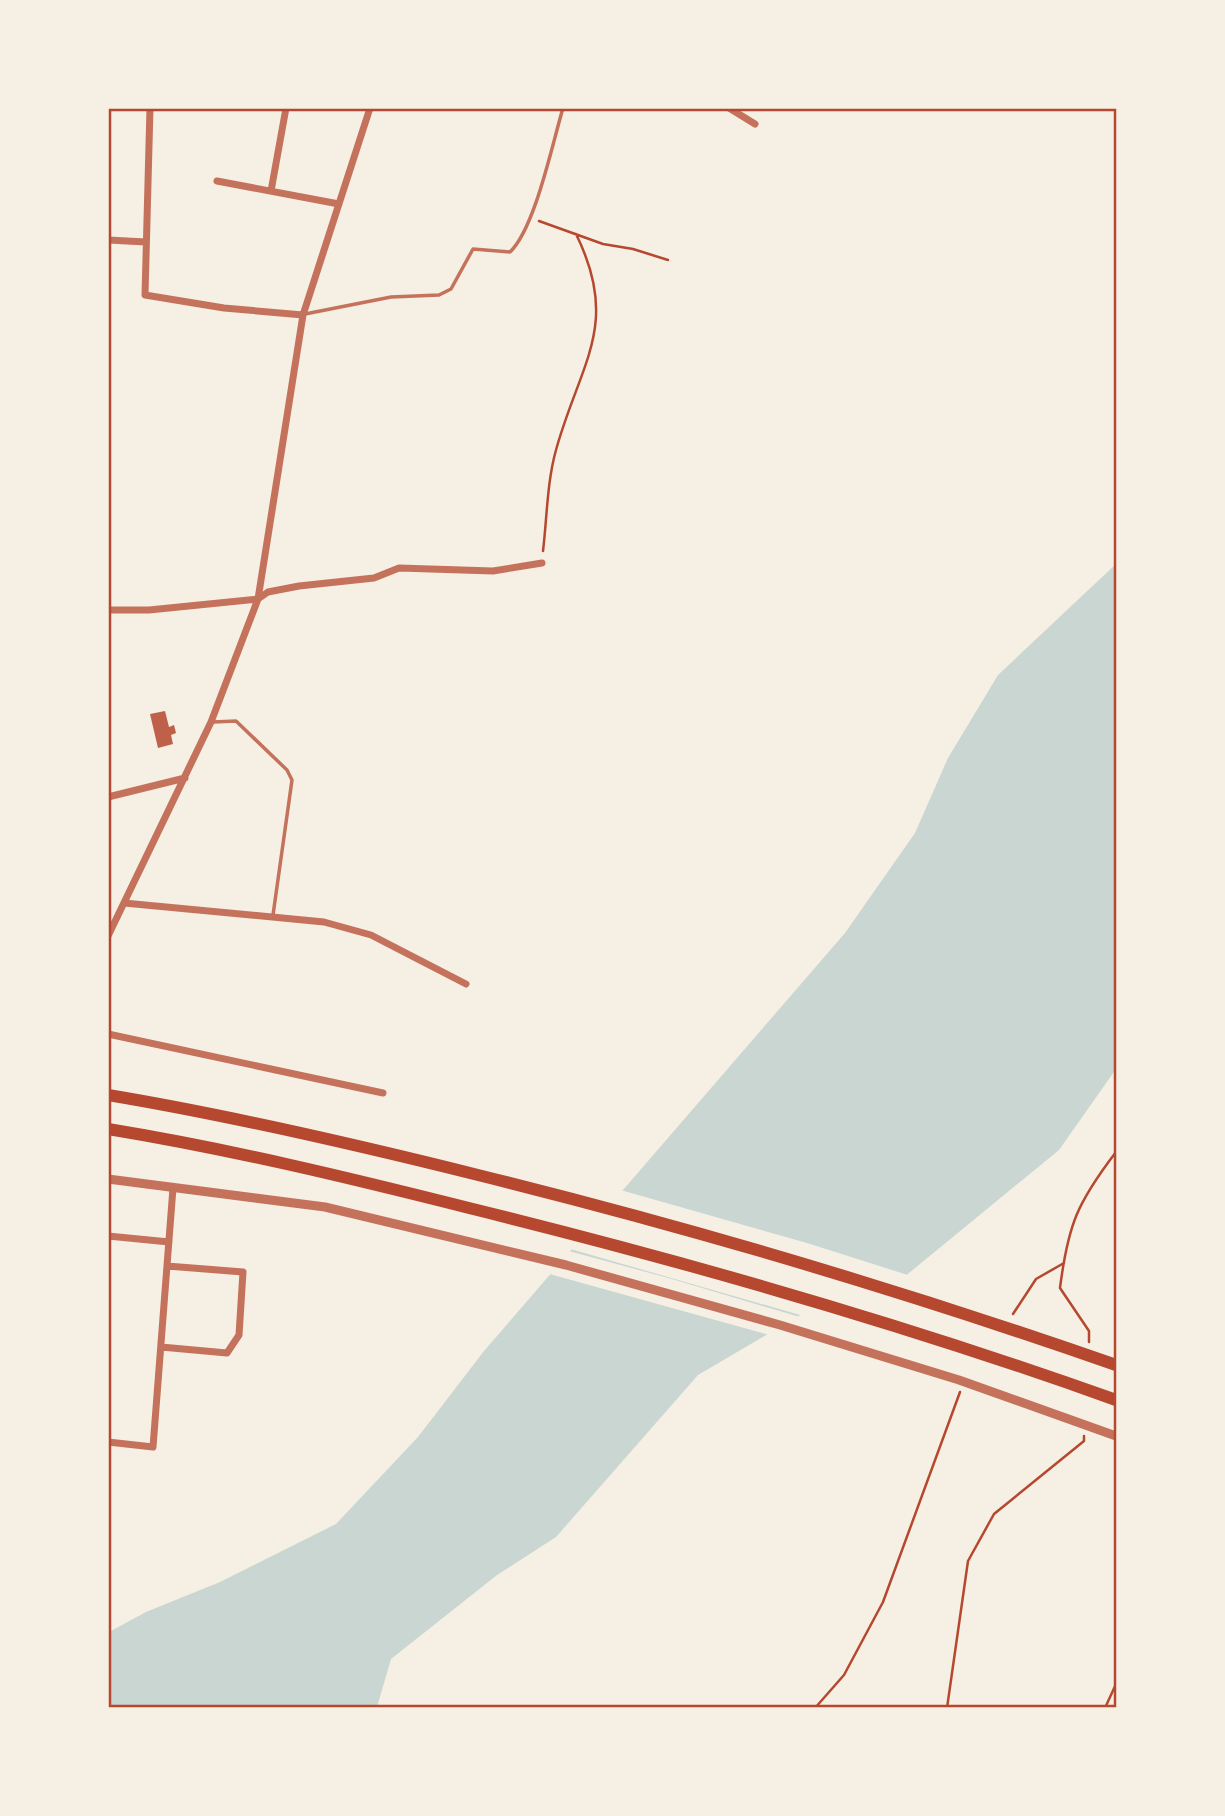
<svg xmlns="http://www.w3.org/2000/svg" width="1225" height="1816" viewBox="0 0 1225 1816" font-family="Barlow,sans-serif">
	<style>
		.water { fill: #c9d6d2 }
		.pier { fill: #f6efe4 }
		.building { fill: #bf614a }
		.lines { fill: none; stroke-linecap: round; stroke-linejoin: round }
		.path { stroke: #b5482f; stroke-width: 2.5 }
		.service { stroke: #c5725c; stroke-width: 3.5 }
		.minor { stroke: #c5725c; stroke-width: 7 }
		.tertiary { stroke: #c5725c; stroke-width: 9 }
		.motorway { stroke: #b5482f; stroke-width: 12 }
		.neatline { fill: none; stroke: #b5482f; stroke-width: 2.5 }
	</style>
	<rect width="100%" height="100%" fill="#f6efe4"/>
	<path class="water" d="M1116 564V1069L1059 1150 898 1282 802 1314 698 1375 556 1537 497 1575 391 1659 377 1707 109 1708V1632L146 1612 220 1582 336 1524 418 1437 484 1351 845 933 915 833 948 758 998 675Z"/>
	<path class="pier" d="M617 1189 807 1243 911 1276 899 1285 807 1317 567 1248Z
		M565 1250 672 1279 803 1318 773 1336 546 1273Z"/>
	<path class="building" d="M165 711 169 727 174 725 176 733 171 735 173 744 158 748 150 714Z"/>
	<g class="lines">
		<path class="path" d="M539 221 603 244 633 249 668 260
			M543 551C547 518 547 482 556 450 580 363 621 325 576 234
			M1013 1314 1036 1279 1064 1263
			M1089 1342V1331L1060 1288C1068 1225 1077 1203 1116 1152
			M815 1708 844 1675 883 1602 960 1392
			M947 1708 968 1561 994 1514 1084 1441V1436
			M1105 1708 1116 1684"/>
		<path class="service" d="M305 314 391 297 439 295 451 289 473 249 510 252C535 228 552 145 563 108
			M213 722 236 721 287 770 292 780 273 915"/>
		<path class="minor" d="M150 108 145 295 224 308 303 315
			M729 108 755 124
			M217 181 339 204
			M271 191 286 108
			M108 240 146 242
			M108 610H149L258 599 268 592 299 586 374 578 399 568 493 571 542 563
			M108 797 185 778
			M124 903 324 922 371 935 466 984
			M108 936 211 722 258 599 303 315 370 108
			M108 1034 383 1093
			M108 1236 169 1242
			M161 1347 227 1353 239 1335 243 1272 167 1266
			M108 1442 153 1447 173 1188"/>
		<path class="tertiary" d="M108 1179 325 1207 566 1265 780 1325 959 1380 1116 1436"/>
		<path class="motorway" d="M108 1095C234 1116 358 1145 482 1176 696 1229 907 1292 1116 1365
			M108 1129C230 1149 350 1178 469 1208 688 1262 904 1324 1116 1400"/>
	</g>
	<rect width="1225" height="1816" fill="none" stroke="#f6efe4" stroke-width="220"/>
	<rect x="110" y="110" width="1005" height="1596" class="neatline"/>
</svg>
